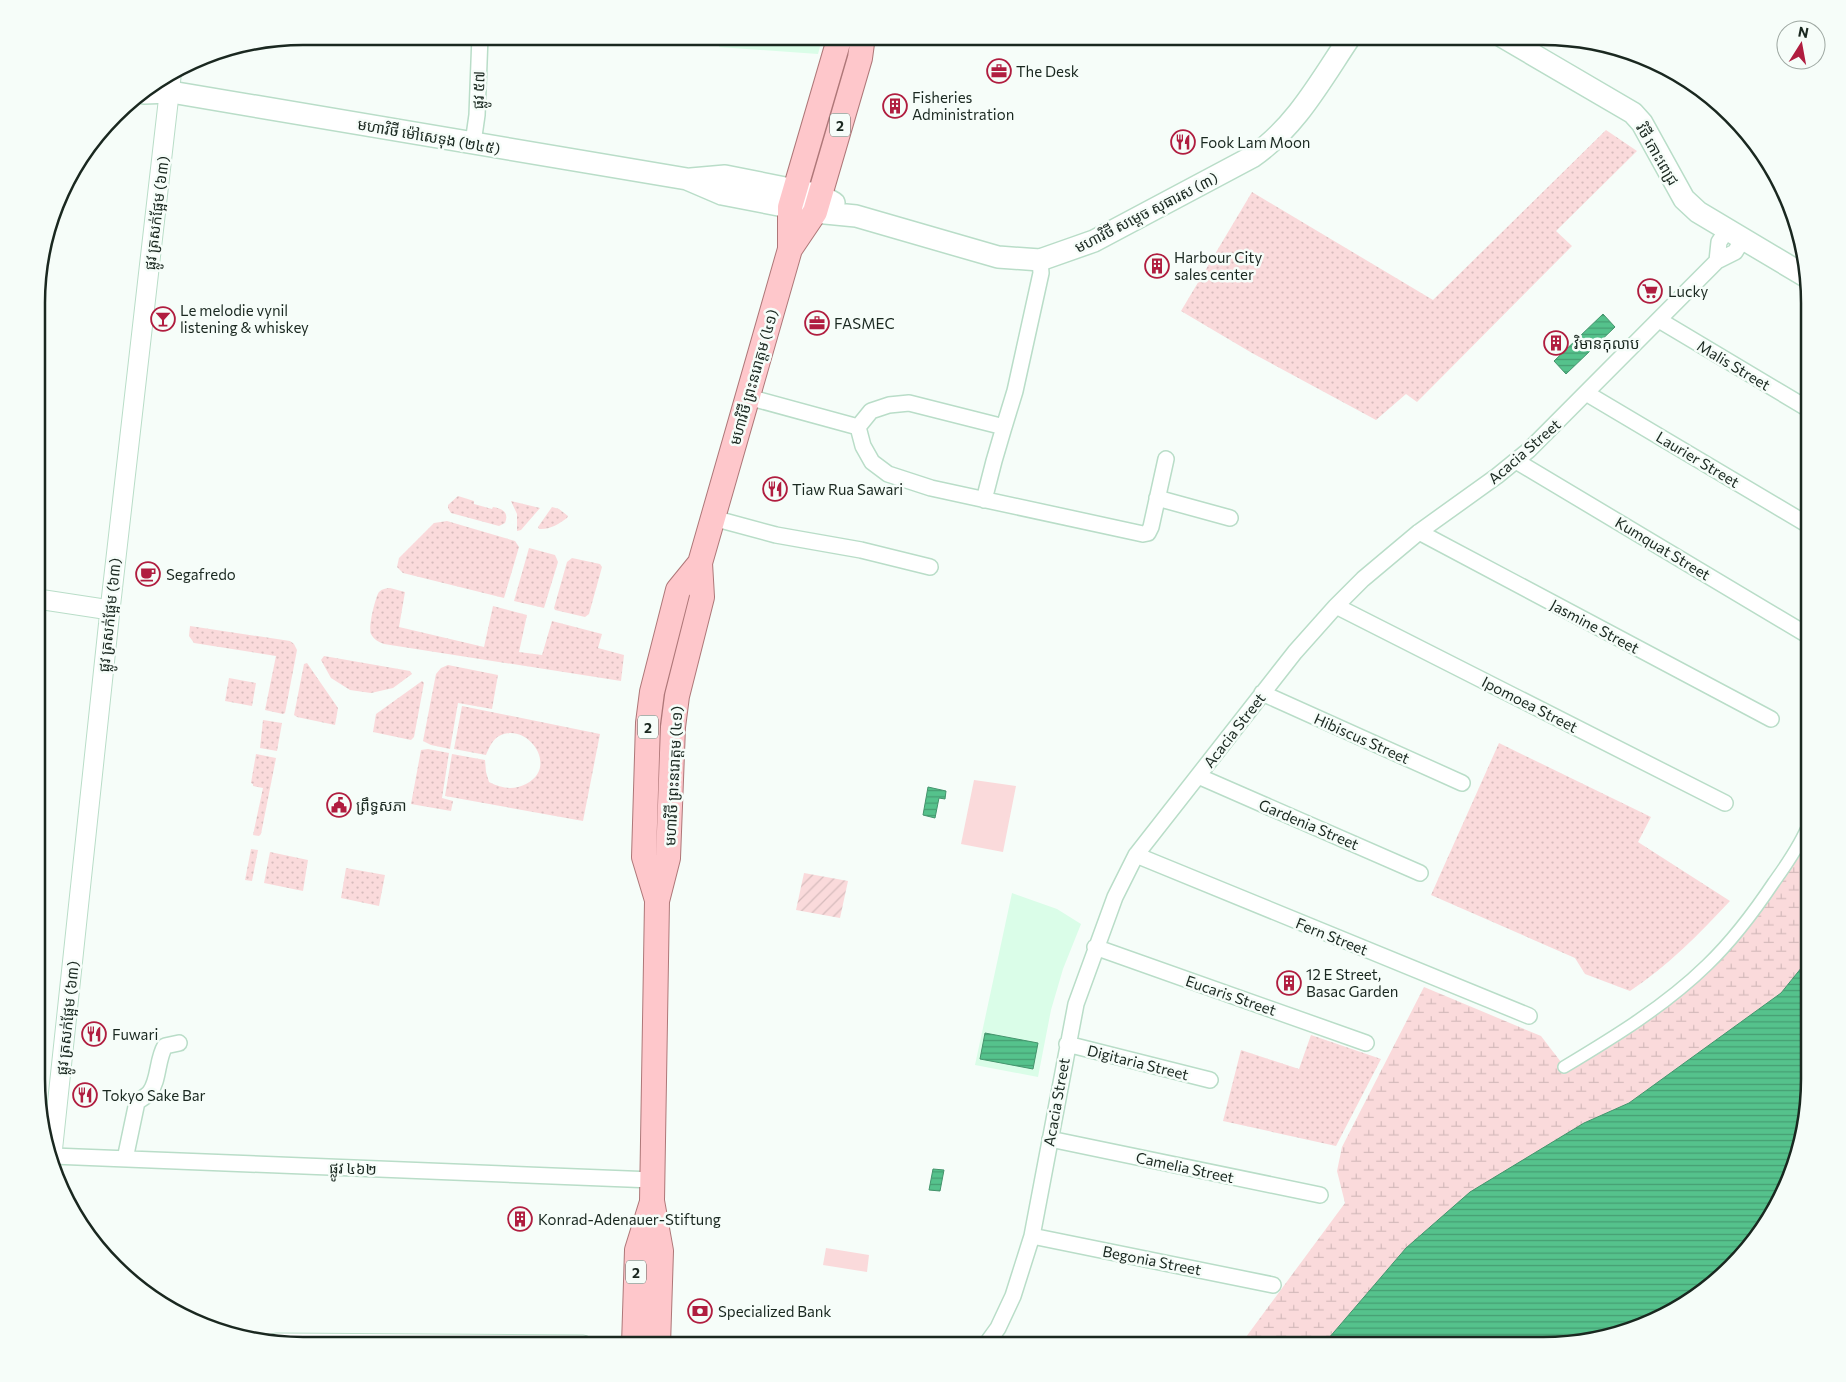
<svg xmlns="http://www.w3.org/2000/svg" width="1846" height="1382" viewBox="0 0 1846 1382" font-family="Commissioner,'Noto Sans Khmer',sans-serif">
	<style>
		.built { fill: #dafde8 }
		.grass { fill: url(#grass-dots) }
		.wetland { fill: url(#wetland-marsh) }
		.park { fill: #fadadb }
		.garden { fill: url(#garden-furrows) }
		.water { fill: url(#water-rules); stroke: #43946c }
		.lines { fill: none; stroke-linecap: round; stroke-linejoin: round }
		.pedestrian-casing { stroke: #b9ddc8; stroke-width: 14 }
		.minor-casing { stroke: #b9ddc8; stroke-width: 18 }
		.tertiary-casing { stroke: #b9ddc8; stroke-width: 21 }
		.secondary-casing { stroke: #b9ddc8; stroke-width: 24 }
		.primary-casing { stroke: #ae7778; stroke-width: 26 }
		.pedestrian { stroke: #fff; stroke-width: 11 }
		.minor { stroke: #fff; stroke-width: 15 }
		.tertiary { stroke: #fff; stroke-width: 19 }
		.secondary { stroke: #fff; stroke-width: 21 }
		.primary { stroke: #fec7cb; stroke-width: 24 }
		.labels { text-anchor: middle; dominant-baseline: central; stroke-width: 5; stroke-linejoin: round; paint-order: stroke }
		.shield { fill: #f6fdf9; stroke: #5c6861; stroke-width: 1 }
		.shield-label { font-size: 14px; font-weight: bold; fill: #1a2820 }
		.poi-label { font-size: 15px; fill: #1a2820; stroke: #f6fdf9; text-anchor: start }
		.street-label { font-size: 15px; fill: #1a2820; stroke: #f6fdf9 }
		.rim { fill: none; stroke: #1a2820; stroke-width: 2.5 }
	</style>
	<defs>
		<pattern id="grass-dots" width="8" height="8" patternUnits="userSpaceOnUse" patternTransform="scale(1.25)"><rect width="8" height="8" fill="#fadadb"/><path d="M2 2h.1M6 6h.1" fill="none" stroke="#d6bbbc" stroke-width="1.8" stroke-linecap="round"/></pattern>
		<pattern id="wetland-marsh" width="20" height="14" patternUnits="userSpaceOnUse" patternTransform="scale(1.25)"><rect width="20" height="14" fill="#fadadb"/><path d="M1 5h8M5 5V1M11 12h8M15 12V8" fill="none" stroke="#d6bbbc"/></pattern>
		<pattern id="garden-furrows" width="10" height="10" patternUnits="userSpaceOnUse" patternTransform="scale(1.25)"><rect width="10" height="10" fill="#fadadb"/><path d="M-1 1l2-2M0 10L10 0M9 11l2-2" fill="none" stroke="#d6bbbc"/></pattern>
		<pattern id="water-rules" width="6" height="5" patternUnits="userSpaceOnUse" patternTransform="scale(1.25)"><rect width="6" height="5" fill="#55c28c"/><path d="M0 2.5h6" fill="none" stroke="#469e72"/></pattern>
	</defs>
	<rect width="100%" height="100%" fill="#f6fdf9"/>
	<path class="built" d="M720 36H823L818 54 719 47Z
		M1012 893 1057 909 1081 924 1063 969 1051 1010 1038 1077 975 1065Z"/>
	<path class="grass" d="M1606 130 1637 151 1556 231 1572 246 1417 402 1406 394 1376 420 1252 353 1181 311 1252 192 1433 300Z
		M458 496 474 501V504L492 509 493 507C503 509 509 512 505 523L499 526 451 513 448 508V505Z
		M511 501 540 508 521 530 517 531V514Z
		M552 507 559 509 568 516 567 518C559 524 549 530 539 529L538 527Z
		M447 521 515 541 519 547 504 598 403 573 397 567 399 558 434 523Z
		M529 548 555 555 558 562 544 608 514 601Z
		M572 558 600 564 602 567 589 614 585 617 555 610 554 608 567 562Z
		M390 588 405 592 399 627 484 647 493 606 527 615 519 652 542 655 552 621 602 634 598 648 624 655 621 681 384 644C379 642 374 640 371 634 368 628 375 598 379 592 382 589 386 588 390 588Z
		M190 626 290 641 294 644 297 650 285 713 283 714 265 710 276 656 194 643 189 636Z
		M324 656 410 671 412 674 393 688 371 693 350 690 331 678 321 660Z
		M307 663 338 708 335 725 297 717 294 715 304 664Z
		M448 665 498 675 492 709 458 703 450 749 431 745 423 741 436 674 441 668Z
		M229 678 256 683 252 706 225 701Z
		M422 681 424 683 414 737 411 740 373 732 376 714Z
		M462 706 600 734 583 821 445 796 452 754 485 760 486 772 489 782C501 788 513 791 526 784 560 767 527 721 499 736 492 740 489 748 486 755L454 749Z
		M263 720 282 723 277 751 260 748Z
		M1499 743 1651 817 1638 842 1730 901C1699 934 1668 966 1630 991L1585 974 1575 958 1431 895Z
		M428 749 449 753 442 798 453 801 451 811 411 804 421 750Z
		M256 754 276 758 261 834 259 836 253 835 263 788 253 786V784L251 783Z
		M251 849 258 850 252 881 245 880Z
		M270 852 308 860 303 891 264 883Z
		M346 868 385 875 379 906 341 898Z
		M1311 1035 1381 1059 1336 1146 1223 1121 1241 1050 1299 1069Z"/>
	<path class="wetland" d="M1809 823V956L1802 967 1781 993 1629 1103 1584 1123 1406 1248 1322 1346H1292L1246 1337 1345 1203 1337 1171 1342 1147 1424 987 1541 1036 1564 1066 1665 1001 1752 915Z"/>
	<path class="park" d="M974 780 1016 786 1003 852 961 844Z
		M826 1248 869 1255 867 1272 823 1265Z"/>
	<path class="garden" d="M804 873 848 881 840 918 796 910Z"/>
	<path class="water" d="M1603 314 1615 327 1566 374 1554 361Z
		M928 787 946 791 945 799 939 798 935 818 923 815Z
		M1809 956V1096L1789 1181 1744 1255 1660 1318 1595 1341 1543 1346H1322L1406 1248 1470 1192 1584 1123 1629 1103 1781 993 1802 967Z
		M985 1033 1038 1043 1033 1069 980 1059Z
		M933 1169 944 1170 940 1191 929 1190Z"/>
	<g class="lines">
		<g class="pedestrian-casing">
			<path id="pedestrian" d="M1564 1067C1614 1037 1665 1006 1707 965 1733 940 1754 912 1774 882 1787 864 1801 844 1809 823"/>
		</g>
		<g class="minor-casing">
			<path id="minor" d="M473 143 477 115 480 36
				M1717 261 1719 242 1727 230
				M1659 320 1810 410
				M1586 393 1810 526
				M748 397 858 427
				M858 427 863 446 872 462 888 474 931 488 1143 534 1148 533 1151 527 1166 459
				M858 427 871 411 889 405 909 403 1004 427 1015 391 1041 273 1040 260
				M1516 461 1809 636
				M1157 498 1230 518
				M984 500 994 461 1004 427
				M713 518 776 535 861 550 930 567
				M1419 532 1771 719
				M1336 606 1725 803
				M1262 693 1462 783
				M1198 776 1420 873
				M1136 855 1529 1016
				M1095 947 1366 1043
				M1067 1044 1210 1080
				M1050 1139 1320 1195
				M53 1156 653 1180
				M125 1159 137 1102C141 1099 147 1096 150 1092 159 1080 157 1059 165 1046L179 1043
				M1032 1236 1273 1285
				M985 1346 998 1328 1013 1296 1032 1236 1076 1004 1115 897 1136 855 1295 652 1336 606 1363 579 1419 532 1497 476 1529 450 1717 261 1735 252 1743 239"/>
		</g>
		<g class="tertiary-casing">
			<path id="tertiary" d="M38 599 110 610
				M52 1154 110 610 171 77
				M276 1343 583 1345"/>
		</g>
		<g class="secondary-casing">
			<path id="secondary" d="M1503 37 1633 113 1642 123 1684 199 1698 212 1807 277
				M144 93 171 92 687 179 722 194 815 212 856 216 998 257 1040 260 1094 241 1252 157C1296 127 1321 80 1350 37
				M691 179 725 176 820 195 834 203"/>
		</g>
		<g class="primary-casing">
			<path id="primary" d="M790 249 815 212 860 58 863 36
				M657 900 644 857 648 723 652 692 678 590 700 563
				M634 1345 637 1250 651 1205
				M658 1345 661 1251 652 1201 657 901 668 858 673 727 677 696 702 597 700 563 790 249V207L840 36"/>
		</g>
		<use href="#pedestrian" class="pedestrian"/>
		<use href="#minor" class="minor"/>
		<use href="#tertiary" class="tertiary"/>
		<use href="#secondary" class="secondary"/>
		<use href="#primary" class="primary"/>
	</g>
	<defs>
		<g id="office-ring" transform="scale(1.25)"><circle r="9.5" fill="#f6fdf9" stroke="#b01d3f" stroke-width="1.5"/><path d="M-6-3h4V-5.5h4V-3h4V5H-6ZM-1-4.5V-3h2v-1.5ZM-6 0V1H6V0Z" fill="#b01d3f"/></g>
		<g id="building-ring" transform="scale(1.25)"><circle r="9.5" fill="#f6fdf9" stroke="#b01d3f" stroke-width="1.5"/><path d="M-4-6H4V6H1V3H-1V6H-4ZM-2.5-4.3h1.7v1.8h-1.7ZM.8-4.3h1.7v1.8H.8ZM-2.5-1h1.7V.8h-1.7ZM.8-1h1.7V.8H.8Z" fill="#b01d3f"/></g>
		<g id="restaurant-ring" transform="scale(1.25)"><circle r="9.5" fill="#f6fdf9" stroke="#b01d3f" stroke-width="1.5"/><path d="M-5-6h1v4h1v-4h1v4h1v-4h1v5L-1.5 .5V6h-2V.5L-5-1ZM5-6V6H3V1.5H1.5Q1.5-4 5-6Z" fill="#b01d3f"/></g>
		<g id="supermarket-ring" transform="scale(1.25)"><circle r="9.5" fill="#f6fdf9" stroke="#b01d3f" stroke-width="1.5"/><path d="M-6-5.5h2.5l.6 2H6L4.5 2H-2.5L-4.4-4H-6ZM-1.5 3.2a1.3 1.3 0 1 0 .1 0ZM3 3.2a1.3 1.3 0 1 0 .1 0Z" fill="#b01d3f"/></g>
		<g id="bar-ring" transform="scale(1.25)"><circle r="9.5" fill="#f6fdf9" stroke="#b01d3f" stroke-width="1.5"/><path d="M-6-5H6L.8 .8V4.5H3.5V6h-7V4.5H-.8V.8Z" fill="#b01d3f"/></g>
		<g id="cafe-ring" transform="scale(1.25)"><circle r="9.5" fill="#f6fdf9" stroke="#b01d3f" stroke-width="1.5"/><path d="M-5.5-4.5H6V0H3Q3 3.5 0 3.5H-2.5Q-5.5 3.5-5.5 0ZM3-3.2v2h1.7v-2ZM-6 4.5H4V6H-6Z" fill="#b01d3f"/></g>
		<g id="civic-ring" transform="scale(1.25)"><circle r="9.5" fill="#f6fdf9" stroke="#b01d3f" stroke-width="1.5"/><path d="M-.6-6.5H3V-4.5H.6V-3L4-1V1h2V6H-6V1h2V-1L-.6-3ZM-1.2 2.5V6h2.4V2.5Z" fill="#b01d3f"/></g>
		<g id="bank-ring" transform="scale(1.25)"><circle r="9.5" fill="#f6fdf9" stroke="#b01d3f" stroke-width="1.5"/><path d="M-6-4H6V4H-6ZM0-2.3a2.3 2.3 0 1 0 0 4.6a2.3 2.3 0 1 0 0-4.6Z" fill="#b01d3f"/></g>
	</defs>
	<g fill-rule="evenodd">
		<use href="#office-ring" x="999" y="71"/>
		<use href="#building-ring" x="895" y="106"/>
		<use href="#restaurant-ring" x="1183" y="142"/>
		<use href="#building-ring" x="1157" y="266"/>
		<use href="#supermarket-ring" x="1650" y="291"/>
		<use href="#bar-ring" x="163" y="319"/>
		<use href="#office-ring" x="817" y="323"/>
		<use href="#building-ring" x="1556" y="343"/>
		<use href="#restaurant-ring" x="775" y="489"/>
		<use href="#cafe-ring" x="148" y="574"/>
		<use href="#civic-ring" x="339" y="805"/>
		<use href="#building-ring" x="1289" y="983"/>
		<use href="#restaurant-ring" x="94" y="1034"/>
		<use href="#restaurant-ring" x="85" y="1095"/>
		<use href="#building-ring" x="520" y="1219"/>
		<use href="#bank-ring" x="700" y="1311"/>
	</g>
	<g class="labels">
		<g class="shield">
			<rect x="830" y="113.5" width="20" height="23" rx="4"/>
			<rect x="638" y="715.5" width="20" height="23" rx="4"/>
			<rect x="626" y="1260.5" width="20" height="23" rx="4"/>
		</g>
		<g class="shield-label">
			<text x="840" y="125">2</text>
			<text x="648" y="727">2</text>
			<text x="636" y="1272">2</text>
		</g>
		<g class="poi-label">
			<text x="1016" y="71">The Desk</text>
			<text x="912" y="97">Fisheries<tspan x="912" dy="17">Administration</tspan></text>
			<text x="1200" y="142">Fook Lam Moon</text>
			<text x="1174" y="257">Harbour City<tspan x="1174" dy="17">sales center</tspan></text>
			<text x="1668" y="291">Lucky</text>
			<text x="180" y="310">Le melodie vynil<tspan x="180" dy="17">listening &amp; whiskey</tspan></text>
			<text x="834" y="323">FASMEC</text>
			<text x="1574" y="343">វិមានកុលាប</text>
			<text x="792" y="489">Tiaw Rua Sawari</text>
			<text x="166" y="574">Segafredo</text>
			<text x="356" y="805">ព្រឹទ្ធសភា</text>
			<text x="1306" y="974">12 E Street,<tspan x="1306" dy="17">Basac Garden</tspan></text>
			<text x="112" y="1034">Fuwari</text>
			<text x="102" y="1095">Tokyo Sake Bar</text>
			<text x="538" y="1219">Konrad-Adenauer-Stiftung</text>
			<text x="718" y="1311">Specialized Bank</text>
		</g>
		<g class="street-label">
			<text transform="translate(478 90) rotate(-88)">ផ្លូវ ៥៧</text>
			<text transform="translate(429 136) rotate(10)">មហាវិថី ម៉ៅសេទុង (២៤៥)</text>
			<text transform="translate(1658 154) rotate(60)">វិថី កោះពេជ្រ</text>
			<text transform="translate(1146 212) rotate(-27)">មហាវិថី សម្តេច សុធារស (៣)</text>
			<text transform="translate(156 213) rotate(-83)">ផ្លូវ ត្រសក់ផ្អែម (៦៣)</text>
			<text transform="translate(1734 365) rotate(31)">Malis Street</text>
			<text transform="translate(753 377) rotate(-74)">មហាវិថី ព្រះនរោត្តម (៤១)</text>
			<text transform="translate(1524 451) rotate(-41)">Acacia Street</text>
			<text transform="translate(1698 459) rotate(31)">Laurier Street</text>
			<text transform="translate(1663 548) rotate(31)">Kumquat Street</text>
			<text transform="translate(109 615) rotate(-84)">ផ្លូវ ត្រសក់ផ្អែម (៦៣)</text>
			<text transform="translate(1595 626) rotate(28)">Jasmine Street</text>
			<text transform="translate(1530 704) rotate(27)">Ipomoea Street</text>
			<text transform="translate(1234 730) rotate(-52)">Acacia Street</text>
			<text transform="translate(1362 738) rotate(24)">Hibiscus Street</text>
			<text transform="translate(673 776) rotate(-87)">មហាវិថី ព្រះនរោត្តម (៤១)</text>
			<text transform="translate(1309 824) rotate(23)">Gardenia Street</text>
			<text transform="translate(1332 936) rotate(22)">Fern Street</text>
			<text transform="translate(1231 995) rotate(19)">Eucaris Street</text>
			<text transform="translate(67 1018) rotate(-84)">ផ្លូវ ត្រសក់ផ្អែម (៦៣)</text>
			<text transform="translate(1138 1062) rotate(14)">Digitaria Street</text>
			<text transform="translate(1056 1102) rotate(-80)">Acacia Street</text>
			<text transform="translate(1185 1167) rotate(12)">Camelia Street</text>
			<text transform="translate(353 1168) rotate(2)">ផ្លូវ ៤៦២</text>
			<text transform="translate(1152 1260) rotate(11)">Begonia Street</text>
		</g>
	</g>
	<path d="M0 0H1846V1382H0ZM303 45H1543A258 258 0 0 1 1801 303V1079A258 258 0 0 1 1543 1337H303A258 258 0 0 1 45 1079V303A258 258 0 0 1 303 45Z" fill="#f6fdf9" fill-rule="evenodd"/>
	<path class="rim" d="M303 45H1543A258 258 0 0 1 1801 303V1079A258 258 0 0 1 1543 1337H303A258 258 0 0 1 45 1079V303A258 258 0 0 1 303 45Z"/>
	<g transform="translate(1801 45) rotate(11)"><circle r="24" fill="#f6fdf9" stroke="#9ea8a2"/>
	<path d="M0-4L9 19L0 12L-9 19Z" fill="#b01d3f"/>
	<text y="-8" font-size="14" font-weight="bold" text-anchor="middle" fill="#1a2820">N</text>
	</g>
</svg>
